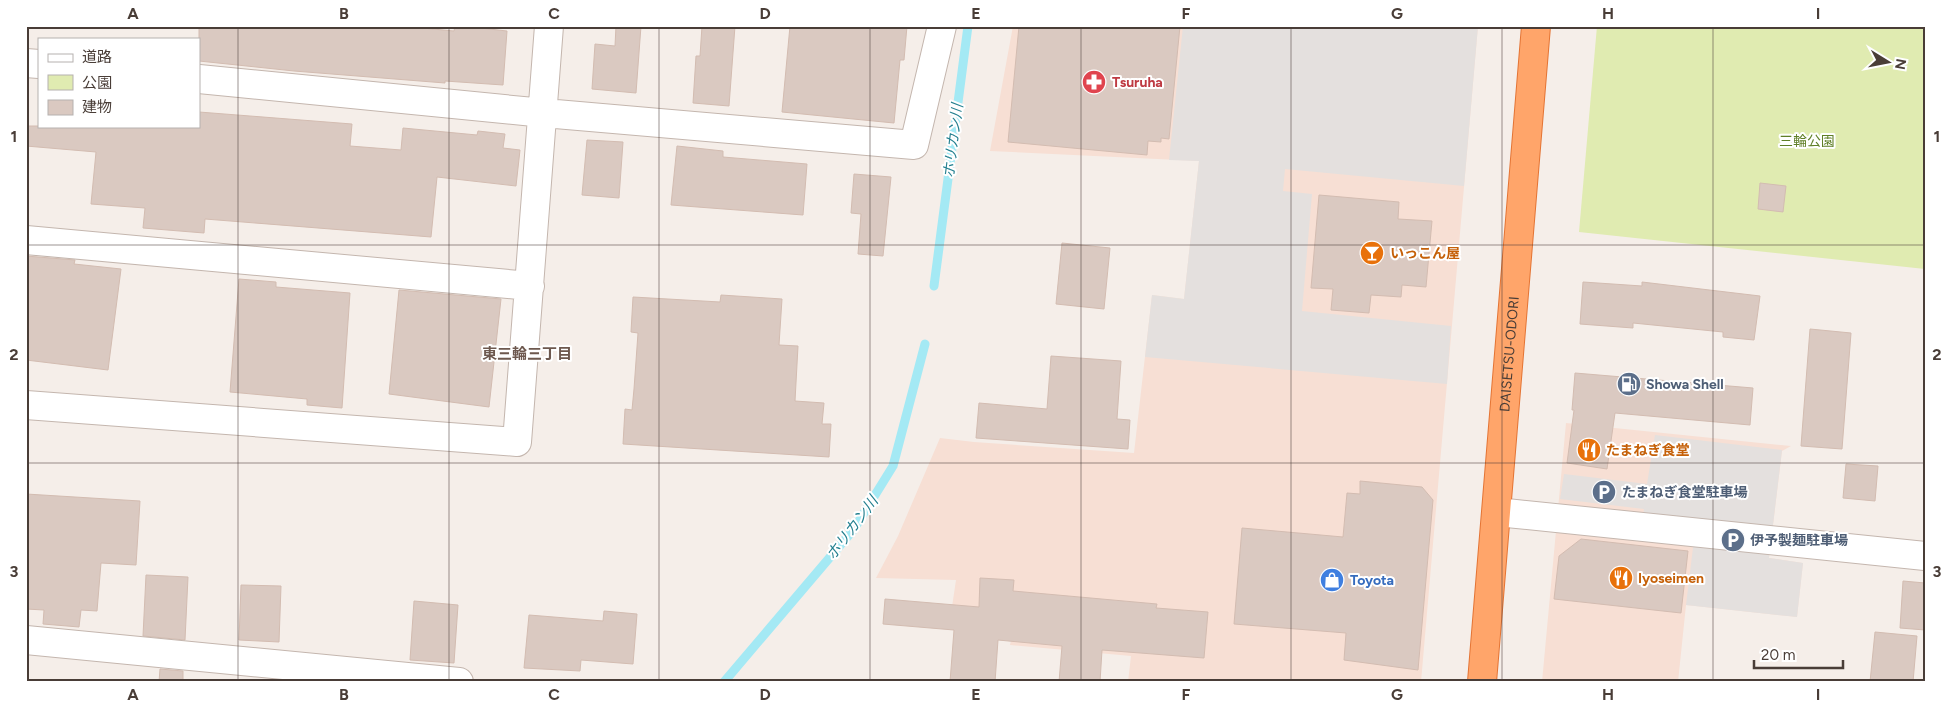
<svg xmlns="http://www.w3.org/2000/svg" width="1951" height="708" viewBox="0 0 1951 708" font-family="Figtree,'Noto Sans JP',sans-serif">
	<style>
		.commercial { fill: #f7dfd4 }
		.green { fill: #e0ebb1 }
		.parking { fill: #e4e0de }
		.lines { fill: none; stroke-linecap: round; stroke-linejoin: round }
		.stream { stroke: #a4e9f4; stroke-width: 9 }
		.building { fill: #dac9c1; stroke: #d3bcb1 }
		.street-casing { stroke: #c4b6ae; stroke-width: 30 }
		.highway-casing { stroke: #e47434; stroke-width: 30 }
		.street { stroke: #fff; stroke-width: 28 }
		.highway { stroke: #ffa56a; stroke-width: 28 }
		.grid { fill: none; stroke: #493d37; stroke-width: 1; stroke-opacity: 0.55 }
		.labels { text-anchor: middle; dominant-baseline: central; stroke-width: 4; stroke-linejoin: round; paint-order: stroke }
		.health-label { font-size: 14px; font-weight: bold; fill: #be3a42; stroke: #fff; text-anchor: start }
		.park-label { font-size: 14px; fill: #607f27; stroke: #fff }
		.food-label { font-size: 14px; font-weight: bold; fill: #c56008; stroke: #fff; text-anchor: start }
		.street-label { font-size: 14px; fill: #493d37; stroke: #fff }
		.service-label { font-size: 14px; font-weight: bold; fill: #4e5e75; stroke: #fff; text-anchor: start }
		.shop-label { font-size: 14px; font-weight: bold; fill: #366cbe; stroke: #fff; text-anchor: start }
		.water-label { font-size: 15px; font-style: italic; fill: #248090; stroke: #fff }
		.neighbourhood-label { font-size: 15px; font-weight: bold; fill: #6d584e; stroke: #fff }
		.neatline { fill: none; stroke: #493d37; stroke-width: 2 }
		.grid-label { font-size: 16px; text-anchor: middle; font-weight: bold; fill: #493d37 }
	</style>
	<rect width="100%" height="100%" fill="#f5eee9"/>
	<path class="commercial" d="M1013 26H1478L1421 682H1128L1131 656 1010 645 1012 636 949 627 956 580 876 578 898 536 940 438 974 442 1134 453 1152 295 1184 299 1199 161 990 151Z
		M1566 423 1791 446 1782 451 1769 558 1803 563 1797 617 1686 605 1678 682H1542Z"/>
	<path class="green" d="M1597 26H1925V269L1579 232Z"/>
	<path class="parking" d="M1183 26H1478L1464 186 1285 169 1283 191 1312 194 1302 311 1451 326 1447 384 1145 357 1152 295 1184 299 1199 161 1169 160Z
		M1655 435 1782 450 1769 558 1803 563 1797 617 1686 605 1696 523 1643 516 1644 509 1560 499 1564 474 1647 484Z"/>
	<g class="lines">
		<path class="stream" d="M934 286 968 26
			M724 682 854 529 893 466 925 344"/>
	</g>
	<path class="building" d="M199 26H401L454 31 455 26H463L507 31 503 85 445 81V83L294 71 199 61Z
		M616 26H641L636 93 592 89 595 44 615 46Z
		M702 26H735L729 106 693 103 696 56H700Z
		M790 26H907L904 60H900L894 123 782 112Z
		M1019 26H1180L1169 139 1161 138V142L1148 141 1147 155 1008 142Z
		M199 112 352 124 350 146 401 150 403 128 477 135 478 131 505 134 503 148 520 150 516 186 437 177 431 237 205 219 204 233 143 228 145 208 91 204 96 152 26 146V126H199Z
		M587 140 623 142 619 198 582 195Z
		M677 146 723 151V157L807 164 803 215 671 205Z
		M854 174 891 177 883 256 858 254 861 214 851 213Z
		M1760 183 1786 186 1783 212 1758 209Z
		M1319 195 1399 202 1398 219 1432 221 1426 287 1402 285 1401 297 1371 295 1369 313 1331 310 1333 289 1311 288Z
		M1062 243 1110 248 1104 309 1056 304Z
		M26 256 75 260 74 264 121 269 108 370 26 360Z
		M239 279 276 282V287L350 293 342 408 307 405V399L230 392Z
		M1583 282 1642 286V282L1760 296 1754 340 1723 337V332L1633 323V328L1580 324Z
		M399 290 501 299 489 407 389 394Z
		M721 295 782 299 779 345 798 346 795 401 824 403 822 424H831L829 457 623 444 625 409 632 410 634 389 638 333 631 332 633 297 720 302Z
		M1810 329 1851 333 1842 449 1801 446Z
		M1051 356 1121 361 1117 419 1130 420 1128 449 976 438 979 403 1047 409Z
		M1575 373 1753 388 1750 425 1615 413 1607 469 1567 463 1574 410H1572Z
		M1846 464 1878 466 1875 501 1843 498Z
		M1360 481 1422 487 1433 500 1418 670 1344 660 1346 633 1234 624 1242 528 1343 537 1347 493 1360 494Z
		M26 494 140 501 136 565 101 563 97 611 81 610 79 627 43 624 44 610 26 609Z
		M1581 539 1688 551 1681 613 1554 599 1559 556Z
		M146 575 188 577 185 640 143 636Z
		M980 578 1014 580 1013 591 1157 604 1156 608 1208 612 1204 658 1102 650 1100 682H1059L1062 646 998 640 995 682H950L954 630 883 624 885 599 979 607Z
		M1903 581 1925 583V630L1900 628Z
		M241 585 281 586 279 642 239 640Z
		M414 601 458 605 454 663 410 660Z
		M604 611 637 614 633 664 581 660 580 671 524 668 529 615 603 621Z
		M1875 632 1917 636 1913 682H1870Z
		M160 669 183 671V682H159Z"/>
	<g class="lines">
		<g class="street-casing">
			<path id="street" d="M26 63 39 64
				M199 79 544 113 914 145 942 26
				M26 240 530 286
				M26 405 517 442 549 26
				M1497 512 1925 556
				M26 640 459 682"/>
		</g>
		<g class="highway-casing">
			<g id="highway">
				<path id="s1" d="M1482 682 1536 26"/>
			</g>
		</g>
		<use href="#street" class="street"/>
		<use href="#highway" class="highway"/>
	</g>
	<path class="grid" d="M238 26V682M449 26V682M659 26V682M870 26V682M1081 26V682M1291 26V682M1502 26V682M1713 26V682M26 245H1925M26 463H1925"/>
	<defs>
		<g id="pharmacy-disc" transform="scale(1.25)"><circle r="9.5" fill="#e0444e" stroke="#fff"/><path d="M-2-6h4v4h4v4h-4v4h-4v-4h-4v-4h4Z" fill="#fff"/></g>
		<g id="bar-disc" transform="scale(1.25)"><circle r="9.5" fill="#e8710a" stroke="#fff"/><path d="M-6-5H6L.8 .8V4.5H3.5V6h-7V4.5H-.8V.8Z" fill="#fff"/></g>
		<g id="fuel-disc" transform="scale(1.25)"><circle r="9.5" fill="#5c6f8a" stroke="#fff"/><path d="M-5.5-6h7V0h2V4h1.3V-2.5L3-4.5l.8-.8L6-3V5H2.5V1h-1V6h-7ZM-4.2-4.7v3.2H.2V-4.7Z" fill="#fff"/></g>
		<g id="restaurant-disc" transform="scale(1.25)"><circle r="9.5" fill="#e8710a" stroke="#fff"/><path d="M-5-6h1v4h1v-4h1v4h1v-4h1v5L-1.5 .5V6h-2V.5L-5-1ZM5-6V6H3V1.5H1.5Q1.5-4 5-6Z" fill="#fff"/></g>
		<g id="parking-disc" transform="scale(1.25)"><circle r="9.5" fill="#5c6f8a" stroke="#fff"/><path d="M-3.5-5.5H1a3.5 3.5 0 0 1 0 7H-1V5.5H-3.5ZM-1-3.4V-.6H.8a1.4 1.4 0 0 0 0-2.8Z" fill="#fff"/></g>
		<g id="shop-disc" transform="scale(1.25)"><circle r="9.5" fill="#3f7fe0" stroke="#fff"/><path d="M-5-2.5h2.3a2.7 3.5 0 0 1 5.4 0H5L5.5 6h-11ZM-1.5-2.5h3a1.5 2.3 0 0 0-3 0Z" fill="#fff"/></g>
	</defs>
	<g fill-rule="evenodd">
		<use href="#pharmacy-disc" x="1094" y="82"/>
		<use href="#bar-disc" x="1372" y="253"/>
		<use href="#fuel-disc" x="1629" y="384"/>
		<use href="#restaurant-disc" x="1589" y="450"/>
		<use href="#parking-disc" x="1604" y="492"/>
		<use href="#parking-disc" x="1733" y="540"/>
		<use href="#restaurant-disc" x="1621" y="578"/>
		<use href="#shop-disc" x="1332" y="580"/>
	</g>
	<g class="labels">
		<g class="health-label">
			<text x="1112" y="82">Tsuruha</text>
		</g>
		<g class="park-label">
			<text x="1807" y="141">三輪公園</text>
		</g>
		<g class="food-label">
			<text x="1390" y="253">いっこん屋</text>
			<text x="1606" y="450">たまねぎ食堂</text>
			<text x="1638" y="578">Iyoseimen</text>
		</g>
		<g class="street-label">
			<text stroke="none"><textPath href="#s1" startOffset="329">DAISETSU-ODORI</textPath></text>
		</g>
		<g class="service-label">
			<text x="1646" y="384">Showa Shell</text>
			<text x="1622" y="492">たまねぎ食堂駐車場</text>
			<text x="1750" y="540">伊予製麺駐車場</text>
		</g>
		<g class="shop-label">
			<text x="1350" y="580">Toyota</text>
		</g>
		<g class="water-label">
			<text transform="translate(953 141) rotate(-83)">ホリカン川</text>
			<text transform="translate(852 528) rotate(-53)">ホリカン川</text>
		</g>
		<g class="neighbourhood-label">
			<text x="527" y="354">東三輪三丁目</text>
		</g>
	</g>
	<rect width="1951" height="708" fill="none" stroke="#ffffff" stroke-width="55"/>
	<rect x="38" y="38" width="162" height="90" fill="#ffffff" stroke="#b6b1af"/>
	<rect x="48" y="54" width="25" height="8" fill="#ffffff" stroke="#b6b1af"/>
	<text x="82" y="62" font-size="15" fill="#493d37">道路</text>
	<rect x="48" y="75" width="25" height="15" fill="#e0ebb1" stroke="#b6b1af"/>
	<text x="82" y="88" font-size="15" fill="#493d37">公園</text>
	<rect x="48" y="100" width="25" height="15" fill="#dac9c1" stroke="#b6b1af"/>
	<text x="82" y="112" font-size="15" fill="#493d37">建物</text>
	<g transform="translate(1888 62) rotate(100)" stroke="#ffffff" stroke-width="4" paint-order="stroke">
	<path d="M0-4L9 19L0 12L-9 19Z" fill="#493d37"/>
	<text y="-8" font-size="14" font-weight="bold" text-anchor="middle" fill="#493d37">N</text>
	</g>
	<path d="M1754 660v8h89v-8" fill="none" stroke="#493d37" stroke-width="2.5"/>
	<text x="1761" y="660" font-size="15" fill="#493d37" stroke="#ffffff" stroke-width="4" paint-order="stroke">20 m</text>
	<rect x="28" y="28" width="1896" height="652" class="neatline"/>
	<g class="grid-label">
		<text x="133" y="19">A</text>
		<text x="344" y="19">B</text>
		<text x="554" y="19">C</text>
		<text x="765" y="19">D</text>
		<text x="976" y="19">E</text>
		<text x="1186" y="19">F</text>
		<text x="1397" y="19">G</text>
		<text x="1608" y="19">H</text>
		<text x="1818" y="19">I</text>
		<text x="14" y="142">1</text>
		<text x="1937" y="142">1</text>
		<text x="14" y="360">2</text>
		<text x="1937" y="360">2</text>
		<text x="14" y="577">3</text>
		<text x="1937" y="577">3</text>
		<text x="133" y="700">A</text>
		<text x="344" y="700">B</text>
		<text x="554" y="700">C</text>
		<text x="765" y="700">D</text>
		<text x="976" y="700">E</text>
		<text x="1186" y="700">F</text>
		<text x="1397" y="700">G</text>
		<text x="1608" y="700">H</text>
		<text x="1818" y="700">I</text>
	</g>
</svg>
